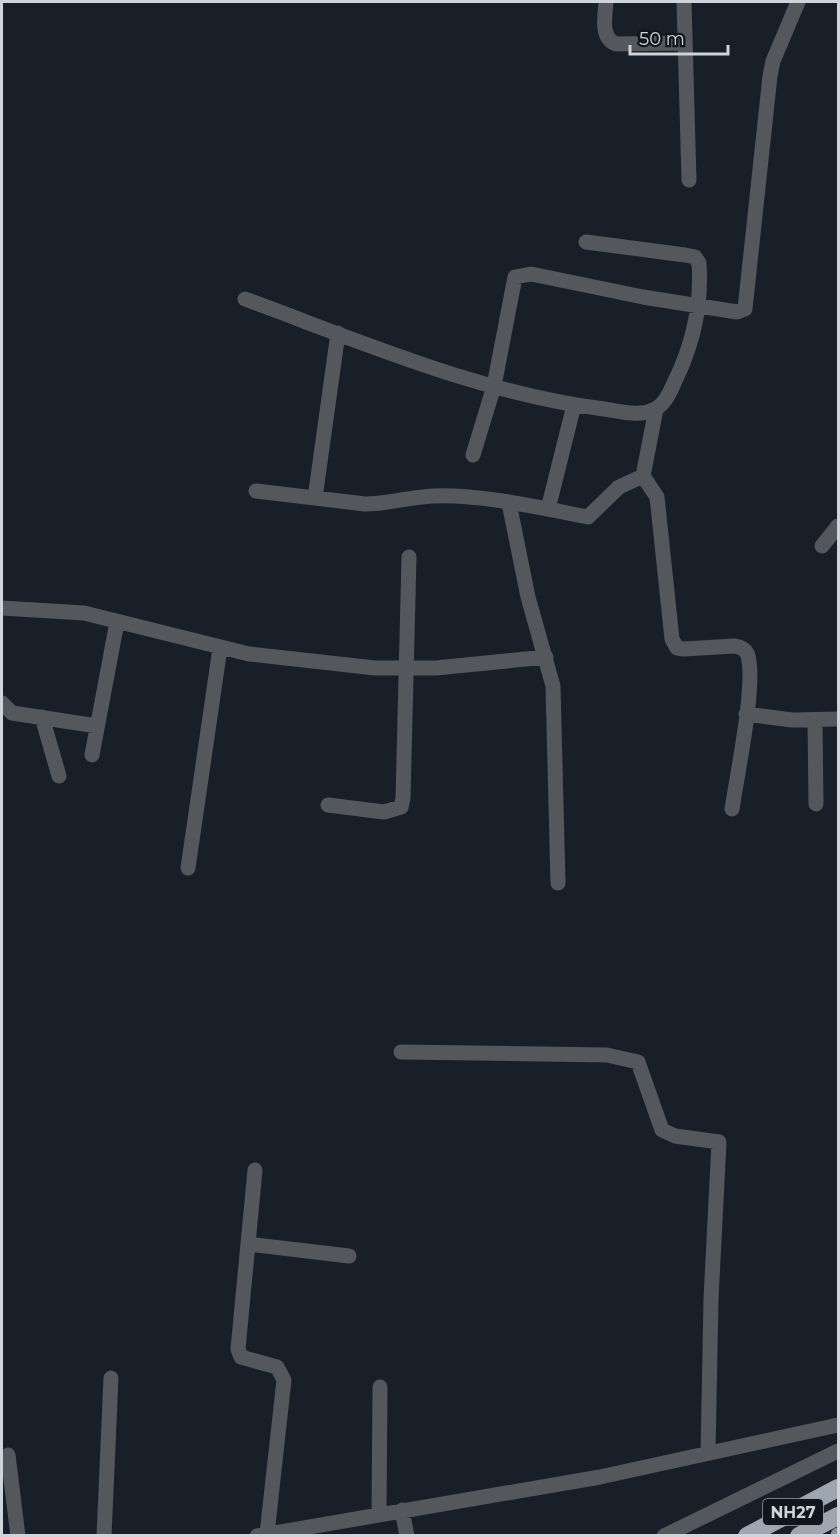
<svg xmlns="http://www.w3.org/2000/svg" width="840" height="1537" viewBox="0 0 840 1537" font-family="Montserrat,sans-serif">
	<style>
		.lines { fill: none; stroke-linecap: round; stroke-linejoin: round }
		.minor { stroke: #54575c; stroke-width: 15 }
		.major { stroke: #889099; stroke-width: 15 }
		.highway { stroke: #9da6b1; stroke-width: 18 }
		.labels { text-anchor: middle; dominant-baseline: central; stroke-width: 5; stroke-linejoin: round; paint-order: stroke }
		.shield { fill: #10161e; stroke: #969ba2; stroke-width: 1.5 }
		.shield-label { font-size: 16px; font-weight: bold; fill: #cfd4da }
	</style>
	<rect width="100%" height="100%" fill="#191f28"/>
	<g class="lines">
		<path class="minor" d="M606 2C605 16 600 38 616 44L685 43
			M684 2 689 180
			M245 299C362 342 479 393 604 409 619 411 639 417 653 410 665 405 670 392 675 381 693 344 702 305 699 263L695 257 685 255 586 242
			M656 409 643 476 657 497 672 639 677 648 684 649 734 646C741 647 746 649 748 656 756 685 737 775 732 809
			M473 455 494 386 515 277 531 274 643 297 737 312 745 309 770 76 773 61 798 2
			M256 491 365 504C388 504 410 497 433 496 482 494 541 508 588 517L619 487 643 476
			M315 498 338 333
			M509 503 528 597 553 686 558 883
			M548 509 574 405
			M822 546 838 526
			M2 608 84 613 249 654 375 668H436L546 657
			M2 703 12 713 97 726
			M746 714 792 720 838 719
			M42 717 59 776
			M815 721 816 804
			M92 755 117 622
			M328 805 384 812 401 807 403 798 409 557
			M188 868 220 648
			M401 1052 607 1055 638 1062 662 1130 675 1136 719 1142 711 1299 708 1453
			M255 1170 238 1349 241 1357 277 1367 284 1380 267 1534
			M248 1244 349 1256
			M8 1455 18 1536
			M402 1510 407 1536
			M379 1514 380 1387
			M104 1536 111 1378
			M257 1536 600 1477 838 1425
			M664 1536 838 1451"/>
		<path class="major" d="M838 1536V1535"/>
		<path class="highway" d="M747 1536 838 1488
			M799 1536 838 1516"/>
	</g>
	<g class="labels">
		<rect class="shield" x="763" y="1499" width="60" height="26" rx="4.5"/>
		<g class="shield-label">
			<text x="793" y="1512">NH27</text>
		</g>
	</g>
	<rect width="840" height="1537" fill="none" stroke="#cfd4da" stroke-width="6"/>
	<path d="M630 45v9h98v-9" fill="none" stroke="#cfd4da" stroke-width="3"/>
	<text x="639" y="45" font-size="18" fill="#cfd4da" stroke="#10161e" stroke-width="4.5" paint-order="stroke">50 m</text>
</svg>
